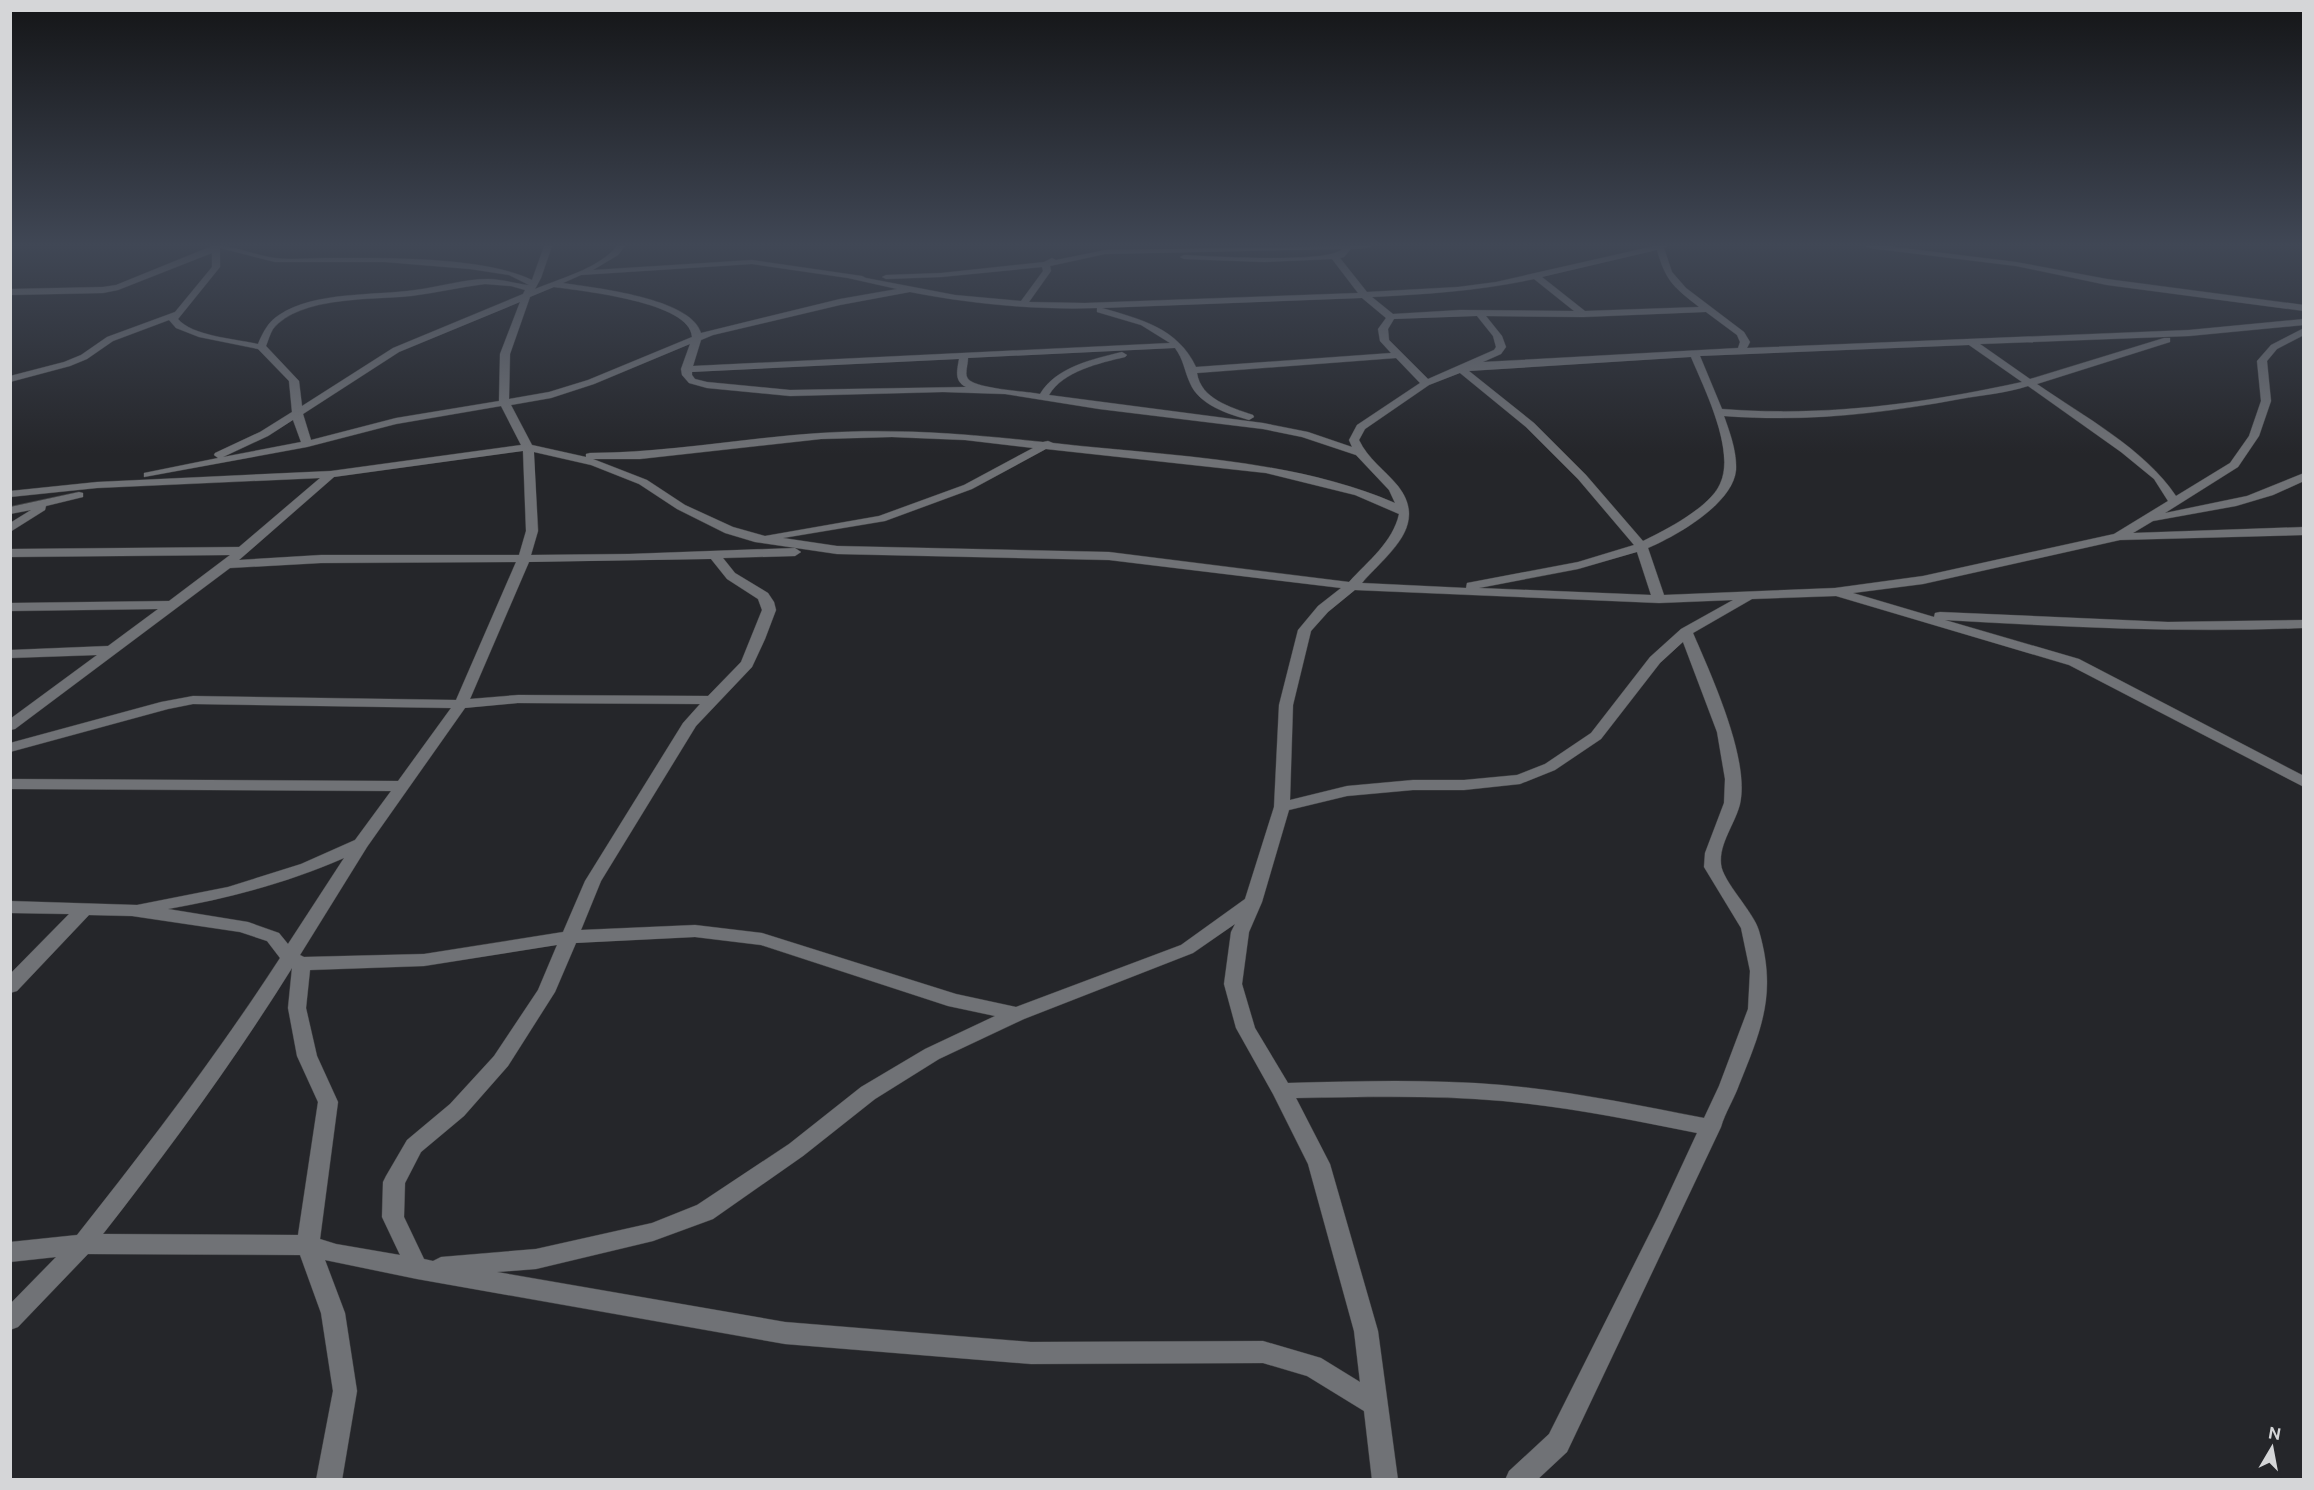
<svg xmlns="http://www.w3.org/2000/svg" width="2314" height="1490" viewBox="0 0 2314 1490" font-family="'Public Sans',sans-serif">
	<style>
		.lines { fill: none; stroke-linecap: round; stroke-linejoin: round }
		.street-casing { stroke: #424345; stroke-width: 1 }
		.street { fill: #707276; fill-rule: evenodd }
	</style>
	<rect width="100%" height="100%" fill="#25262a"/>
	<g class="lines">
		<g class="street-casing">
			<path id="street" d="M212 246C235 245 253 255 275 258 292 260 310 258 326 258 382 258 483 256 532 280L544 246H552L541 278 535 289C561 278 598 269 617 246H625L618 255 593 270 752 260 862 276 866 278 955 295 1021 301 1043 271 1042 267 941 277 886 279 882 277 886 275 941 273 1044 262 1052 258 1056 260 1105 250 1372 246 1368 248 1351 249 1344 257 1340 258 1367 292 1458 287 1496 282 1654 246H1667L1664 248 1672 272 1686 288 1744 332 1750 342 1747 348 2189 330 2304 319V325L2189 336 1980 344 2030 379 2164 338H2170V342L2037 384C2083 416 2145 449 2176 496L2230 463 2249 436 2261 401 2257 361 2271 345 2304 328V335L2277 349 2267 361 2271 401 2259 436 2238 467 2165 513 2247 496 2304 473V481L2273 495 2236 506 2153 521 2133 533 2304 527V535L2120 540 1923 584 1853 593 1934 617 1935 613 1940 612 2168 622 2304 620V628C2184 633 2065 627 1945 620L2079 659 2304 776V787L2069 665 1836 596 1752 599 1693 633C1711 675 1750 759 1740 804 1735 824 1719 843 1721 864 1722 881 1754 912 1759 931 1777 993 1762 1028 1739 1085 1734 1099 1725 1113 1721 1127L1567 1452 1537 1480H1505L1509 1471 1549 1434 1658 1217 1697 1133C1633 1120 1568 1107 1503 1101 1434 1095 1365 1097 1296 1098L1330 1164 1378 1331 1398 1480H1372L1364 1411 1307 1376 1263 1363 1031 1364 785 1344 417 1279 325 1260 345 1313 357 1391 342 1480H316L333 1391 321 1313 300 1255 88 1254 18 1327 10 1330V1304L56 1257 10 1262V1242L77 1235C149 1144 217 1055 280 958L267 941 240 932 132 916 89 915 17 991 10 993V974L69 914 10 913V901L137 905 228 887 301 864 355 840 391 791 10 789V779L398 781 451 708 193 704 168 709 10 752V743L161 702 193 696 456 700 516 562 321 563 230 568 15 729 10 730V719L97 655 10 658V650L108 646 158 609 10 611V603L169 601 230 555 10 557V549L239 547 320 478 97 488 10 497V491L97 482 331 471 521 445 501 406 396 424 307 447 144 477V473L218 458 214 455 215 453 260 432 292 412 289 381 258 349 199 337 176 328 169 320 113 341 87 359 70 366 10 382V376L64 362 81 355 107 337 175 312 212 267V253L118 290 103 293 10 295V289L103 287 116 285ZM220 248 275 262H385L470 269 509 275 529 285C516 284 502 279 488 279 464 279 439 287 415 290 374 296 315 291 279 315 268 322 263 332 258 344 236 339 192 336 178 319L220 267ZM1342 249C1329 264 1209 256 1184 255L1180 257 1184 259 1264 262 1332 259 1358 293 1085 303 1029 302 1051 271 1050 266 1105 254ZM1657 250C1666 282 1674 287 1699 307L1585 311 1542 277ZM752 264 848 278 897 289 840 299 701 333C691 298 595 288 563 283L581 275ZM1534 279 1574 311 1460 310 1393 314 1372 297C1427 294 1480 291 1534 279ZM485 284 511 286 525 290 523 294 393 348 302 406 299 381 266 346C268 341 270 334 273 329 300 296 372 300 411 296 436 293 460 287 485 284ZM554 287C582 291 691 302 692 337L588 380 549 392 509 399 510 354 530 297ZM910 292C971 304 1035 310 1097 308V312L1141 325 1170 343 693 366 701 340 713 335 840 305ZM1362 298 1386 318 1378 329 1380 341 1391 353 1196 367C1178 328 1140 319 1102 308ZM520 302 500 354 499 401 396 418 311 440 303 414 399 352ZM1706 312 1737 335 1740 342 1738 348 1483 362 1501 354 1506 347 1502 336 1486 316 1583 317ZM1477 316 1493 336 1496 347 1494 350 1428 379 1389 340 1388 329 1394 319ZM690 344 681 369 682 375 689 383 707 388 790 396 943 392 1005 394 1099 409 1263 429 1302 437 1356 455 1389 490 1395 503C1290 458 1166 456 1053 443L1048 441 1043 442C969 434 895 428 821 433 743 438 668 453 590 453L586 454V457L532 445 511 405 551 398 594 384ZM1969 345 2022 382C1921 404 1825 417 1722 409L1700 356ZM1175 348C1184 360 1184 370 1190 383 1199 405 1228 414 1249 420L1254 417 1253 415C1230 407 1201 399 1197 373L1396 358 1420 383 1357 425 1349 440 1352 447 1308 432 1263 423 1049 395C1063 371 1100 363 1125 357L1127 355 1122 352C1093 359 1056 367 1040 394 1026 391 971 389 967 377 965 373 968 364 968 358ZM1691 357C1704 388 1736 451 1720 484 1710 507 1666 530 1643 541L1586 475 1534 423 1469 371ZM959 359C957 371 954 381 966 387L790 390 707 382 695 379 692 375V372ZM1460 373 1526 427 1578 479 1634 545 1578 562 1467 583 1466 588 1362 583C1387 554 1429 526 1398 486 1385 470 1368 459 1359 440L1365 429 1429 385ZM2028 386 2121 452 2154 479 2168 501 2114 534 1923 576 1835 588 1664 595 1648 548C1676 536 1733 504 1736 470 1737 452 1730 433 1724 416 1807 422 1879 414 1960 399 1983 395 2006 393 2028 386ZM293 420 301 442 223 457 268 436ZM892 437 965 440 1033 448 964 485 879 516 765 536 733 527 685 505 647 480 593 459H640L821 439ZM1046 449 1266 473 1355 495 1399 514C1393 542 1368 561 1349 582L1109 552 837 546 783 538 885 521 972 489ZM523 451 526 531 519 555H321L239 560 334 477ZM534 452 591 465 639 484 677 509 725 533 755 542 837 554 1109 560 1341 588 1318 606 1298 630 1279 705 1274 807 1245 899 1181 945 1016 1007 956 994 762 933 695 925 581 930 601 881 696 726 752 667 765 639 776 610 774 602 768 593 735 573 723 558 795 556 801 552 795 548 629 554 531 555 538 531ZM1637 552 1651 595 1479 588 1578 569ZM711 559 727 579 758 599 762 610 741 662 708 696 518 695 470 699 529 562ZM1355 590 1659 603 1733 600 1681 629 1650 657 1591 733 1545 764 1517 775 1464 780H1413L1347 786 1290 800 1293 705 1311 631 1328 612ZM1683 642 1717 732 1725 779 1724 803 1705 853 1704 867 1741 928 1750 971 1748 1009 1719 1086 1704 1118C1637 1105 1570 1091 1502 1085 1431 1079 1359 1081 1288 1083L1255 1028 1242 984 1249 932 1262 902 1289 810 1347 796 1413 790H1464L1520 784 1555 770 1601 739 1660 663ZM518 703 700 704 683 723 585 881 563 932 424 954 304 957 300 955 367 847 465 708ZM344 858 288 944 279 933 248 922 168 909C229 898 287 883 344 858ZM1235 924 1231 932 1224 984 1236 1028 1273 1094 1308 1164 1354 1331 1360 1382 1321 1358 1263 1341 1031 1342 785 1322 497 1272 536 1269 653 1241 713 1219 803 1156 875 1099 939 1059 1024 1019 1193 953ZM695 937 761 945 948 1006 995 1016 925 1049 861 1087 789 1144 697 1205 652 1223 536 1249 441 1257 433 1261 424 1259 404 1217 405 1183 421 1152 464 1116 508 1066 555 992 576 943ZM557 945 538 990 494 1056 450 1104 407 1140 386 1176 383 1182 382 1217 400 1255 336 1244 320 1239 338 1102 317 1056 306 1008 310 970 424 966ZM292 968 288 1008 297 1056 318 1102 298 1235 103 1234C170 1148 234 1061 292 968Z
				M1865 246H1887L2016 262 2107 279 2304 305V311L2107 285 2016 266 1869 248Z
				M79 492 83 493V497L46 506 45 510 10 532V523L31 510 10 514V507Z"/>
		</g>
		<use href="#street" class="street"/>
	</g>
	<linearGradient id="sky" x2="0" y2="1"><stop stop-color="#141517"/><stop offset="0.54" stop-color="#404755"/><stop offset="1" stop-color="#404755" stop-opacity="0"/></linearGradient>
	<rect width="2314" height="454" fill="url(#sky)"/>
	<rect width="2314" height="1490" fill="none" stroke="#d5d6d8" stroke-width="24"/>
	<g transform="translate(2272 1448) rotate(10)" stroke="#25262a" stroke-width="4.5" paint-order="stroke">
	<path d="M0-4.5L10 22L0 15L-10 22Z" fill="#d5d6d8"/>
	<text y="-9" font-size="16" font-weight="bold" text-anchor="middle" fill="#d5d6d8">N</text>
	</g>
</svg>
